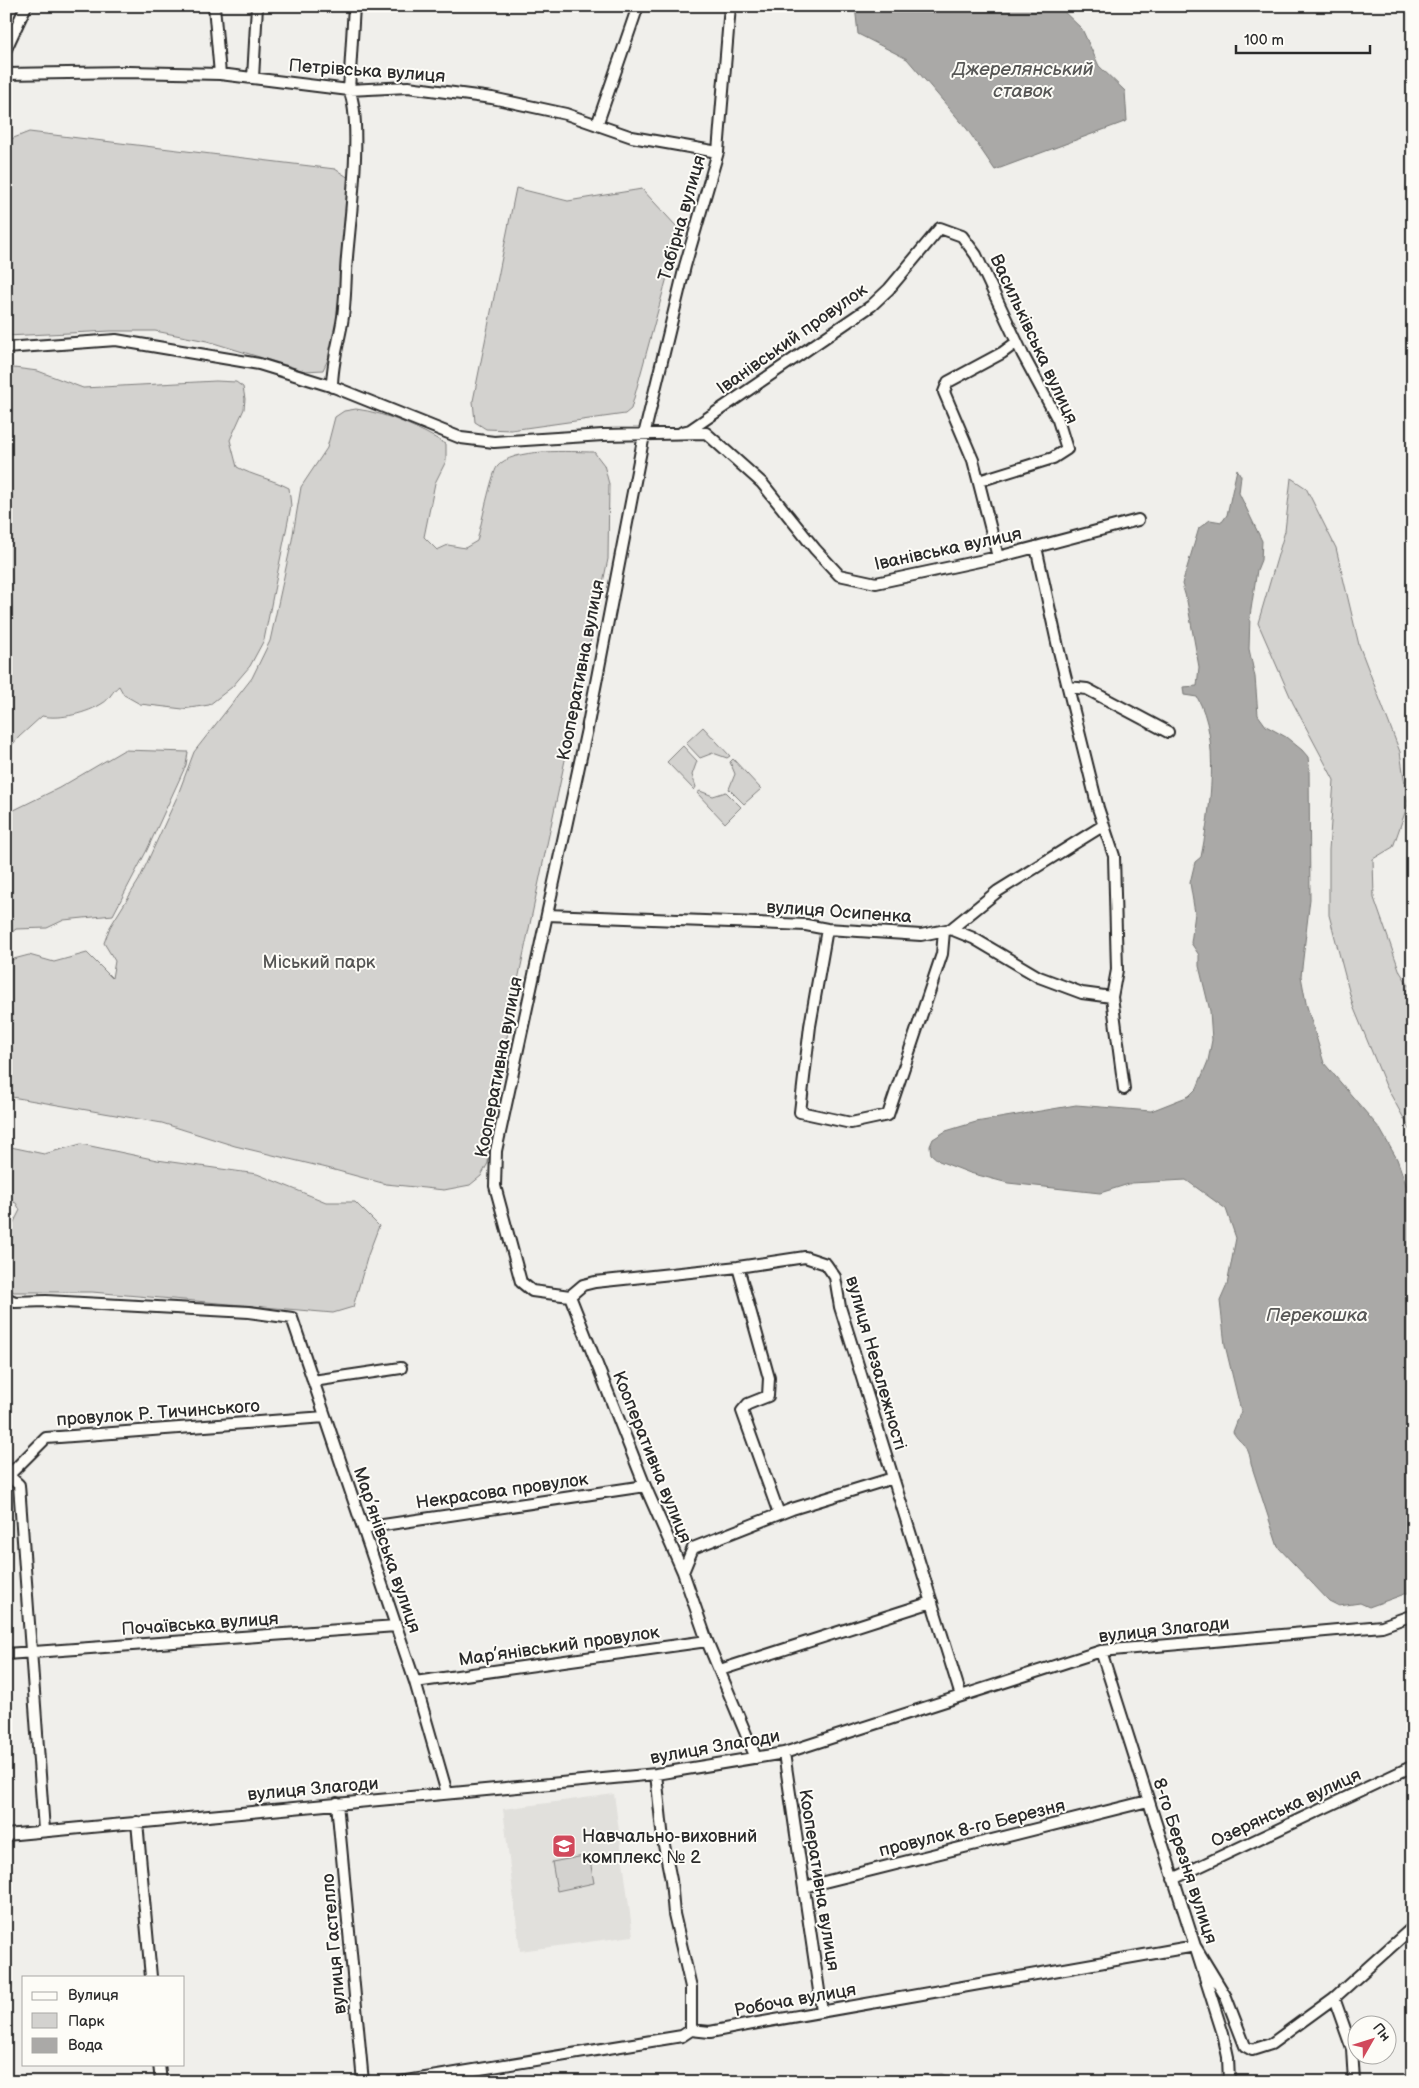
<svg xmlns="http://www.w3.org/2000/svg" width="1419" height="2088" viewBox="0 0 1419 2088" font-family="'Balsamiq Sans',sans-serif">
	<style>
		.built { fill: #e1e0dc }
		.green { fill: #d3d2cf; stroke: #7f7e7d }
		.water { fill: #aaa9a7; stroke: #777775 }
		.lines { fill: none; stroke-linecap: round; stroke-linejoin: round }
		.street-casing { stroke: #2b2b2b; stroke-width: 14 }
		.street { stroke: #fdfcf7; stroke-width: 10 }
		.labels { text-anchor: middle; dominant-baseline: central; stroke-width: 4; stroke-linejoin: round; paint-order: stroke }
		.street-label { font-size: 18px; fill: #2b2b2b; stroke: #fdfcf7 }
		.park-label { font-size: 18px; fill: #555554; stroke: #fdfcf7 }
		.poi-label { font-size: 18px; fill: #2b2b2b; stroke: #fdfcf7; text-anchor: start }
		.water-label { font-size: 19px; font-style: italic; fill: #575756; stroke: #fdfcf7 }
	</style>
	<rect width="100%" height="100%" fill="#f0efeb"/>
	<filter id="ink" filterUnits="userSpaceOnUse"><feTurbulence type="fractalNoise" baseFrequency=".02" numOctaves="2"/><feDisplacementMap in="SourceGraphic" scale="10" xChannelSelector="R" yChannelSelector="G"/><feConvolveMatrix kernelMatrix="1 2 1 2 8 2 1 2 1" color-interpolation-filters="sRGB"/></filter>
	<g filter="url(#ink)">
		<path class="built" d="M614 1794 633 1936 520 1951 503 1809Z"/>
		<path class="green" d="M29 132 335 169 349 178 337 321 329 357 323 370 305 371 207 341 155 331H111L6 336V141Z
			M516 188 568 201 642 189 677 227 678 237 631 409 625 414 511 430 486 429 475 422 473 401Z
			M6 367 38 371 83 388 216 381 236 382 243 387 245 399 244 409 230 440 237 467C253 476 272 479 289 488L291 506 264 640 250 666 232 687 209 705 183 709 140 704 124 695 119 686C113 690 109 700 103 703 88 713 60 720 42 716L19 737 6 752Z
			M356 409C387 413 419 428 446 444V461L435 483 424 537 437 550 448 545 465 548 477 541C480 529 492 473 497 467 512 447 572 452 594 452L604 465 609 484 608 559 512 1008 492 1124 488 1163 481 1176 470 1185 444 1190 386 1184 327 1168 235 1146 162 1123 6 1096V961L29 955 54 962 87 953 112 978 115 961 104 943 110 927 139 880 177 797 194 752 252 678 270 641 292 540 301 487 327 448 335 417 344 411Z
			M1291 478 1306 488 1336 548 1359 645 1400 752 1408 804 1393 847 1373 859 1374 898 1400 972 1413 992V1135L1386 1086 1353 1006 1329 915V850L1334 780 1293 703 1258 623 1285 531Z
			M703 727 730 756 727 758 713 753 700 758 686 743Z
			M683 746 697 761 692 775 696 787 694 790 667 762Z
			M124 750 188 752 186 765 147 850 113 915 64 920 47 928 16 929 6 937V814L59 788Z
			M733 759 761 789 744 804 729 789 735 774 730 762Z
			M700 791 713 796 726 792 741 807 725 823 697 793Z
			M81 1144 157 1160 257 1174 326 1202H355L379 1226 368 1255 353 1307 333 1313 92 1292H14L6 1286 8 1234 20 1210 16 1203 6 1199V1146L44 1154Z
			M589 1855 594 1883 557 1891 552 1862Z
			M942 2074 958 2082H800L804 2080Z"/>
		<path class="water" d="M855 6H1058L1082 29 1099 66 1125 91 1127 121 995 170 967 129 907 59 858 34Z
			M1237 469 1241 476 1239 493 1262 541 1261 560 1257 570 1250 616 1249 649 1255 677 1258 715 1266 726 1286 737 1302 750 1308 757 1309 766 1310 899 1301 976 1306 1003 1324 1063 1380 1129 1397 1159 1413 1204V1591L1369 1607 1360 1603 1339 1606 1329 1601 1278 1547 1251 1464C1249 1443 1241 1446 1233 1432L1241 1411 1225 1345 1220 1301 1227 1285 1236 1238 1226 1209 1186 1180 1132 1183 1100 1193 1008 1183 970 1173 939 1161 931 1154 930 1146 933 1139 946 1131 976 1122 1076 1105 1151 1111 1189 1096 1197 1088 1208 1061 1212 1040 1210 1011 1199 966V955L1191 943 1195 913 1190 883 1195 862 1201 857C1210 812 1221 738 1197 697L1184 695 1183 687 1197 686 1199 667 1187 601 1182 584 1199 528 1210 520 1222 522 1227 515Z"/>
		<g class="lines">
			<g class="street-casing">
				<path id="street" d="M214 6 220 74
					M6 49 26 6
					M6 74 129 72 220 74 349 90 408 87 492 98 566 114 632 137 718 152
					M253 78 257 6
					M597 125 638 6
					M6 348 116 340 259 364 334 387 461 438 494 442 603 435 706 433 762 483 815 549 839 575 876 583 998 557 1138 520
					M332 387C332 364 338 345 342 323 346 302 345 279 347 257 350 220 363 121 349 90L354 6
					M682 432 690 430 871 306 889 289 940 228 962 236 976 255 1023 355 1058 420 1067 449 1053 458 979 481
					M1036 547 1058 647 1098 808 1114 856 1117 970 1112 997 1124 1089
					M998 557 973 460 944 392 948 382 1002 353 1017 342
					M1068 687 1087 689 1168 732
					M547 915 806 925 827 929 921 935 951 929 973 938 1039 977 1082 993 1112 997
					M827 929 810 1026 800 1112 851 1123 888 1115 942 954 944 931
					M951 929 998 891 1104 825
					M738 1267 769 1378 768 1396 748 1404 742 1411 779 1514
					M570 1296 532 1291 521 1282 495 1186 496 1151 587 729 644 435 685 266 718 152 730 6
					M570 1296 583 1285 595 1282 738 1267 805 1257 826 1264 835 1277 840 1307 961 1696
					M570 1296 645 1486 683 1572 707 1641 756 1758
					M6 1298 15 1302 46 1301 249 1312 292 1318 415 1682 447 1793
					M313 1381 401 1368
					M6 1473 19 1485 44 1830
					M9 1475 46 1438 325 1417
					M363 1528 645 1486
					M683 1572 693 1548 792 1509 893 1478
					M1101 1651 1223 2034 1228 2057 1229 2082
					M6 1654 396 1626
					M720 1670 932 1602
					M415 1682 707 1641
					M784 1753 822 2011
					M656 1774 663 1840 671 1880 674 1914 691 1987V2030
					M337 1803 363 2082
					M137 1822 151 1977
					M6 1835 656 1774 784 1753 1101 1651 1382 1626 1413 1615
					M1173 1879 1413 1766
					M804 1887 1148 1801
					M1334 1998 1352 2049 1354 2082
					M159 2064 161 2082
					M401 2082 682 2036 691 2030 710 2032 752 2024 1195 1946 1226 1997 1245 2046 1252 2050 1271 2044 1334 1998 1413 1927"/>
			</g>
			<use href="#street" class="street"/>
		</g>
	</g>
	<defs>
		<g id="school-square" transform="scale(1.25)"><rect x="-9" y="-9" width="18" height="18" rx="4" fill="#d1495b" stroke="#fdfcf7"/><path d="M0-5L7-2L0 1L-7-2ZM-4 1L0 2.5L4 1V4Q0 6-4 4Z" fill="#fff"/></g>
	</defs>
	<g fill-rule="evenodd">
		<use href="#school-square" x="564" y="1846"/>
	</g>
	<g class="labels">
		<g class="street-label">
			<text transform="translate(367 71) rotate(4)">Петрівська вулиця</text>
			<text transform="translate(682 218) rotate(-74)">Табірна вулиця</text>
			<text transform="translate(792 339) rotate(-35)">Іванівський провулок</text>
			<text transform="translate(1034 339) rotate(65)">Васильківська вулиця</text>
			<text transform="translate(948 549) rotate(-12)">Іванівська вулиця</text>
			<text transform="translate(581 670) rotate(-79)">Кооперативна вулиця</text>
			<text transform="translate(839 912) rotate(4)">вулиця Осипенка</text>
			<text transform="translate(499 1067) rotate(-79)">Кооперативна вулиця</text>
			<text transform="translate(876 1363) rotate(74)">вулиця Незалежності</text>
			<text transform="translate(158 1413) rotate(-4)">провулок Р. Тичинського</text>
			<text transform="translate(652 1457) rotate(68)">Кооперативна вулиця</text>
			<text transform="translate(502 1491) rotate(-8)">Некрасова провулок</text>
			<text transform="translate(387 1550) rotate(71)">Мар’янівська вулиця</text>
			<text transform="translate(200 1624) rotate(-4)">Почаївська вулиця</text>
			<text transform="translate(1164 1630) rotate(-6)">вулиця Злагоди</text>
			<text transform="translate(559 1646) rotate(-8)">Мар’янівський провулок</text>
			<text transform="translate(715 1747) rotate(-10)">вулиця Злагоди</text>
			<text transform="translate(313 1789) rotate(-5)">вулиця Злагоди</text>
			<text transform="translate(1286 1808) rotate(-25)">Озерянська вулиця</text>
			<text transform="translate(972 1828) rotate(-14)">провулок 8-го Березня</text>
			<text transform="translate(1185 1861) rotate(72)">8-го Березня вулиця</text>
			<text transform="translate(819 1880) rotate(81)">Кооперативна вулиця</text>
			<text transform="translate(334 1944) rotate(-95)">вулиця Гастелло</text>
			<text transform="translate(795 2000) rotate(-10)">Робоча вулиця</text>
		</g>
		<g class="park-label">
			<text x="319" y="962">Міський парк</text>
		</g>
		<g class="poi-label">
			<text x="582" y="1836">Навчально-виховний<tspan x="582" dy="21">комплекс № 2</tspan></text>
		</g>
		<g class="water-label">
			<text x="1023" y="69">Джерелянський<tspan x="1023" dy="22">ставок</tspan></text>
			<text x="1317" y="1315">Перекошка</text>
		</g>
	</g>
	<rect width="1419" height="2088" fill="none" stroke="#fdfcf7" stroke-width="25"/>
	<rect x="12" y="12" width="1394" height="2063" fill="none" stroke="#2b2b2b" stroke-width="2" filter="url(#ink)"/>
	<rect x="22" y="1976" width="162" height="90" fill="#fdfcf7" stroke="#a9a8a5"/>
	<rect x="32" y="1992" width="25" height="8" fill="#fdfcf7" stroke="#a9a8a5"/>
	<text x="68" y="2000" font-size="15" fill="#2b2b2b">Вулиця</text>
	<rect x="32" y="2013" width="25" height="15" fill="#d3d2cf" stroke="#a9a8a5"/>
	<text x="68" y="2026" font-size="15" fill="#2b2b2b">Парк</text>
	<rect x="32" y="2038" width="25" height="15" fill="#aaa9a7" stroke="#a9a8a5"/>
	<text x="68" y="2050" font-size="15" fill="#2b2b2b">Вода</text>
	<g transform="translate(1372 2040) rotate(51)"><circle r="24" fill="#fdfcf7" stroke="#a9a8a5"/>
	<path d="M0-4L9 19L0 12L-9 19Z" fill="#d1495b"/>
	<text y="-8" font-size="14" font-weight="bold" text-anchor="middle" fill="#2b2b2b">Пн</text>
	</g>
	<path d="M1236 45v8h134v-8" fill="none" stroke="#2b2b2b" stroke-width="2.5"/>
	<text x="1244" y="45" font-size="15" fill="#2b2b2b" stroke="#fdfcf7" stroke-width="4" paint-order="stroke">100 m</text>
</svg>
